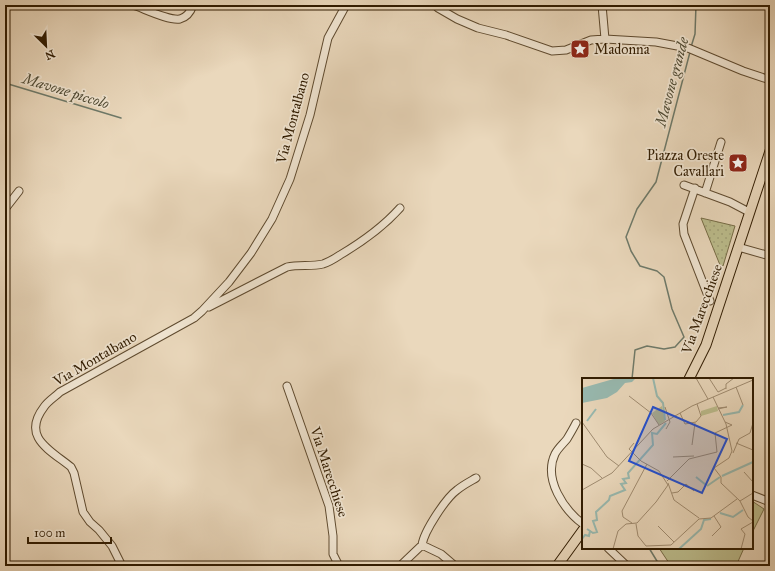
<svg xmlns="http://www.w3.org/2000/svg" width="775" height="571" viewBox="0 0 775 571" font-family="'IM FELL Great Primer',serif">
	<style>
		.green { fill: #bcbd8d; stroke: #766c46 }
		.park { fill: url(#park-dots); stroke: #766c46 }
		.lines { fill: none; stroke-linecap: round; stroke-linejoin: round }
		.stream { stroke: #6e7a6a; stroke-width: 1.5 }
		.minor-casing { stroke: #5e4a2f; stroke-width: 9 }
		.major-casing { stroke: #301b00; stroke-width: 11 }
		.minor { stroke: #f1e6d3; stroke-width: 7 }
		.major { stroke: #ead8bc; stroke-width: 9 }
		.labels { text-anchor: middle; dominant-baseline: central; stroke-width: 3.5; stroke-linejoin: round; paint-order: stroke }
		.poi-label { font-size: 14px; fill: #301b00; stroke: #f1e6d3; text-anchor: start }
		.street-label { font-size: 14px; fill: #301b00; stroke: #f1e6d3 }
		.water-label { font-size: 15px; font-style: italic; fill: #4f4b35; stroke: #f1e6d3 }
		.inset-river { fill: none; stroke: #98bab1; stroke-width: 2 }
		.inset-road { fill: none; stroke: #a08c71; stroke-width: 1 }
		.view { fill: #1d4ed8; fill-opacity: 0.15; stroke: #1d4ed8; stroke-width: 2 }
		.inset-edge { fill: none; stroke: #301b00; stroke-width: 2 }
	</style>
	<defs>
		<pattern id="park-dots" width="8" height="8" patternUnits="userSpaceOnUse"><rect width="8" height="8" fill="#bcbd8d"/><path d="M2 2h.1M6 6h.1" fill="none" stroke="#a2a278" stroke-width="1.8" stroke-linecap="round"/></pattern>
	</defs>
	<rect width="100%" height="100%" fill="#ead8bc"/>
	<filter id="stains"><feTurbulence type="fractalNoise" baseFrequency=".005" numOctaves="4"/><feColorMatrix values="0 0 0 0 .2 0 0 0 0 .09 0 0 0 0 .02 0 0 0 .5 -.17"/></filter>
	<radialGradient id="worn" r=".72"><stop offset=".6" stop-color="#630" stop-opacity="0"/><stop offset="1" stop-color="#630" stop-opacity=".3"/></radialGradient>
	<path class="green" d="M752 501 764 509 752 533Z
		M659 548H744L736 566H671Z"/>
	<path class="park" d="M701 218 735 226 723 266 720 265Z"/>
	<g class="lines">
		<path class="stream" d="M691 47 695 34 696 5
			M5 83 121 118
			M632 379 635 350 647 346 664 349 675 347 684 337 672 309 664 277 657 271 640 266 631 251 626 237 637 209 656 182 690 52
			M649 548 660 566"/>
		<g class="minor-casing">
			<path id="minor" d="M133 5C145 9 169 21 180 19 187 17 191 11 193 5
				M435 5 438 8 457 19 478 28 506 35 552 51 566 50 591 40 605 39 656 42 688 48 743 71 770 80
				M602 5 605 39
				M684 185 730 202 749 212
				M695 188 683 224 684 234 710 301
				M705 193 721 142
				M5 209 19 191
				M738 247 770 256
				M209 307 287 267C299 264 311 267 323 264 329 262 334 259 340 255 362 242 383 227 400 208
				M287 386 329 506 333 536V554L339 566
				M576 423C573 429 570 434 567 439 563 444 558 448 555 454 543 479 564 510 583 524
				M752 495 770 502
				M422 545C424 531 446 498 457 490 463 485 469 482 476 478
				M608 548 627 566
				M122 566 112 546 99 530 90 522 83 512 74 473 71 467C50 450 21 437 44 407 48 401 55 397 60 392L194 318 202 311 229 282 251 253 272 219 290 179 310 115 328 38 346 5
				M400 566 422 545 441 554 455 566"/>
		</g>
		<g class="major-casing">
			<path id="major" d="M689 379 706 345 770 151
				M557 566 583 530"/>
		</g>
		<use href="#minor" class="minor"/>
		<use href="#major" class="major"/>
	</g>
	<defs>
		<g id="sight-square" transform="scale(1)"><rect x="-9" y="-9" width="18" height="18" rx="4" fill="#8f2418" stroke="#f1e6d3"/><path d="M0-6L1.8-2.2L6-1.7L2.9 1.2L3.7 5.4L0 3.3L-3.7 5.4L-2.9 1.2L-6-1.7L-1.8-2.2Z" fill="#fff"/></g>
	</defs>
	<g fill-rule="evenodd">
		<use href="#sight-square" x="580" y="49"/>
		<use href="#sight-square" x="738" y="163"/>
	</g>
	<g class="labels">
		<g class="poi-label">
			<text x="594" y="49">Madonna</text>
			<text x="724" y="155" text-anchor="end">Piazza Oreste<tspan x="724" dy="16">Cavallari</tspan></text>
		</g>
		<g class="street-label">
			<text transform="translate(293 118) rotate(-75)">Via Montalbano</text>
			<text transform="translate(702 309) rotate(-70)">Via Marecchiese</text>
			<text transform="translate(95 359) rotate(-30)">Via Montalbano</text>
			<text transform="translate(329 472) rotate(72)">Via Marecchiese</text>
		</g>
		<g class="water-label">
			<text transform="translate(672 82) rotate(-75)">Mavone grande</text>
			<text transform="translate(66 91) rotate(17)">Mavone piccolo</text>
		</g>
	</g>
	<g transform="translate(582 378)">
		<rect width="171" height="171" fill="#ead8bc"/>
		<path d="M80 28 83 43 77 47 70 35ZM135 28 136 33 119 38V33Z" fill="#bcbd8d"/>
		<path d="M35 0H54L50 4 43 5 35 14 25 20 0 25V10Z" fill="#98bab1"/>
		<path class="inset-river" d="M71 0 75 18 81 25 83 42M141 37 157 34 161 27M5 43 14 31M140 98 171 84M114 99 124 107M125 108 138 99M138 135 151 139 161 132M0 161 3 157 7 158 8 153 5 151 11 155 15 154 11 143 15 142 14 134 27 122 28 118 43 112 39 106 44 105 41 101 47 100 46 95 71 67 70 55 75 56 84 45M97 171 119 151 122 142 129 141"/>
		<path class="inset-road" d="M114 0 126 21M127 0 136 14 144 10M154 9 161 27M144 11V6L152 0M47 18 69 35 77 47M131 19 144 46 150 73 147 80 132 90 139 99V105L158 123 166 139 171 143M83 29 88 44 84 51M136 30 145 29 136 31M98 35 103 46 114 44 119 38 115 26M0 44 25 79 37 88M154 65 171 72M110 67 113 45M151 75 157 61 168 55 171 45M91 79 112 78M0 86 9 90 20 100M162 94 171 104M85 103 107 81 135 74 133 55 150 47 143 44M86 105 92 122 117 140M0 112 30 95 71 51 110 28 171 2M90 115 96 114 104 106 112 113M158 123 171 115M50 145 41 139 40 133 65 86M54 146 56 158 64 168 89 167 117 141 129 140 155 121M76 148 92 164M130 158 139 149 132 138M31 171 36 153 44 146 55 145 74 124 86 107 77 93 59 83 47 71 52 65M159 171 163 156 159 151 171 144"/>
		<path class="view" d="M71 29 145 61 120 115 47 83Z"/>
		<rect width="171" height="171" class="inset-edge"/>
	</g>
	<rect width="775" height="571" fill="none" stroke="#ead8bc" stroke-width="20"/>
	<rect x="6" y="6" width="763" height="559" fill="none" stroke="#301b00" stroke-width="2"/>
	<rect x="10" y="10" width="755" height="551" fill="none" stroke="#301b00"/>
	<g transform="translate(46 46) rotate(156)" stroke="#f1e6d3" stroke-width="3" paint-order="stroke">
	<path d="M0-3L7 15L0 10L-7 15Z" fill="#301b00"/>
	<text y="-6" font-size="11" font-weight="bold" text-anchor="middle" fill="#301b00">N</text>
	</g>
	<path d="M28 537v6h83v-6" fill="none" stroke="#301b00" stroke-width="2"/>
	<text x="34" y="537" font-size="12" fill="#301b00" stroke="#f1e6d3" stroke-width="3" paint-order="stroke">100 m</text>
	<rect width="100%" height="100%" filter="url(#stains)"/>
	<rect width="100%" height="100%" fill="url(#worn)"/>
</svg>
